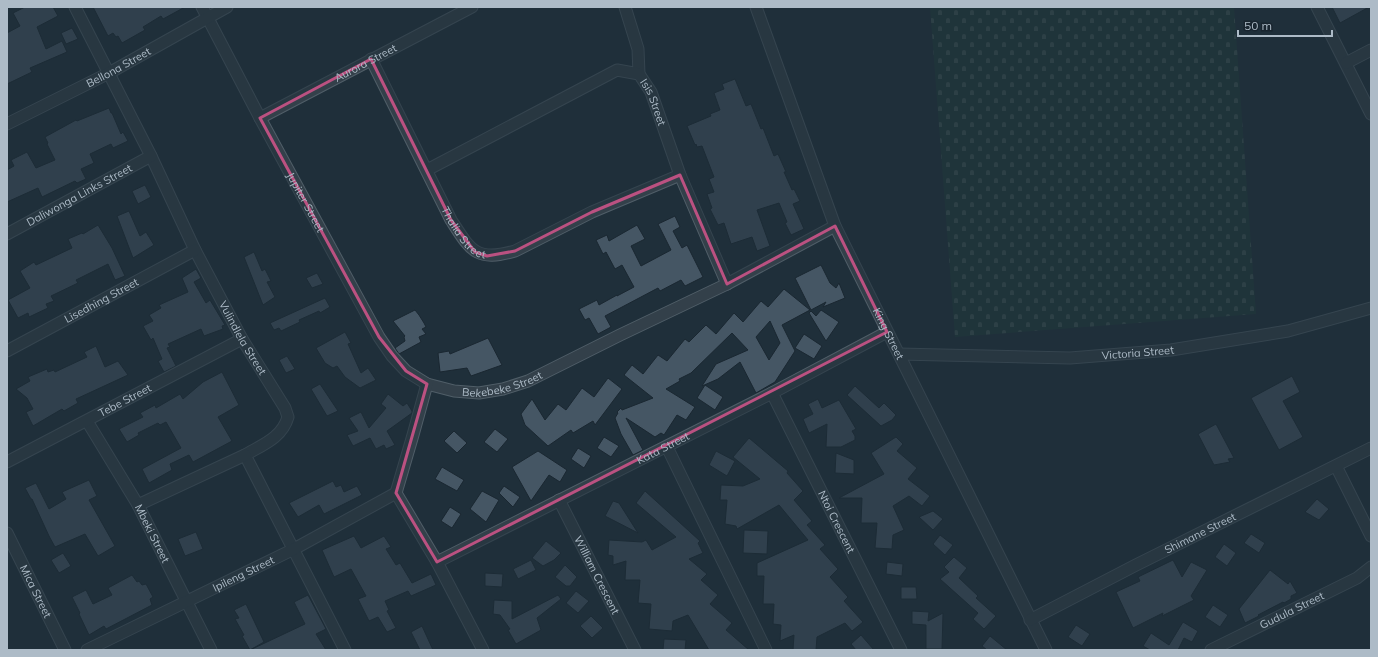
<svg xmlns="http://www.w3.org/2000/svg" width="1378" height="657" viewBox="0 0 1378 657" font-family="Mulish,sans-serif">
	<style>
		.cemetery { fill: url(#cemetery-stones) }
		.building { fill: #455664; stroke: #1a2731; fill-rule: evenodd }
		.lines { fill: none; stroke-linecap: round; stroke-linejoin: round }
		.street-casing { stroke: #505e68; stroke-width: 13 }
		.street { stroke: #33404a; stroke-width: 11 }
		.marked { fill: none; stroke: #bb5181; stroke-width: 3; stroke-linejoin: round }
		.labels { text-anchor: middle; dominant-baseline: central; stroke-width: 3.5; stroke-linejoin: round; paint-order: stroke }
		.street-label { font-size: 11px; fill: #adbbc7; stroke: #19252f }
	</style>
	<defs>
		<pattern id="cemetery-stones" width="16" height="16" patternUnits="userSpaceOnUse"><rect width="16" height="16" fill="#213b3a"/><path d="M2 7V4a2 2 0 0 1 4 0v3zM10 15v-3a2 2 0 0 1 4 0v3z" fill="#3f5555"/></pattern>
	</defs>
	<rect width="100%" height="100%" fill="#1f2f3a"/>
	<path class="cemetery" d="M930 7H1234L1256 314 955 337Z"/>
	<path class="building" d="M25 7H53L58 16 37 27 46 49 62 41 67 52 30 68 32 72 7 84V33L20 26 13 13Z
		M93 7H185L163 19 161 16 143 27 145 30 122 43 118 36 116 37 113 33 108 36Z
		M1332 7H1369L1340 23Z
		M72 28 78 39 66 44 61 33Z
		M735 79 746 106 751 104 761 129 763 128 774 156 778 154 786 172H784L792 190 794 189 800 201 793 204 804 229 791 235 785 223 787 222 779 203 757 210 770 246 757 251 752 237 731 244 724 223 718 225 710 209 712 208 707 194 714 192 709 179 714 177 702 146 697 147 696 144 695 145 687 126 711 116 710 114 720 110 714 93 724 89 722 84Z
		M109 108 111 113H112L121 134 123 132 128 141 113 148 111 144 90 154 94 163 81 169 86 179 77 183 75 181 42 197 38 188 7 202V170L14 166 11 160 27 152 36 168 55 160 47 144 48 143 45 137 76 120 77 121Z
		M145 185 151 197 138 204 132 191Z
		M129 211 140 236 146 232 154 245 133 258 117 216Z
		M675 216 680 227 673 231 682 248 687 245 703 277 685 286 681 280 660 291 658 288 605 316 611 327 598 334 589 318 585 320 579 309 597 300 599 305 617 295V296L634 287 622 265 615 269 606 252 603 254 596 240 607 235 609 241 637 225 645 239 631 246 641 266 671 250 658 224Z
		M98 225 112 248 125 276 115 280 108 264 76 280 78 283 51 296 54 301 46 304 48 308 29 317 28 313 18 318 8 300 30 288 20 271 34 262 36 265 72 248 68 239 82 233 83 234Z
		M254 252 262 271 265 269 271 281 267 282 275 297 263 305 244 257Z
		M821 265 830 283 836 288 839 283 845 298 823 307 826 302 811 310 795 278Z
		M196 269 201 278 194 282 206 303 210 300 225 325 222 326 223 329 204 336 201 329 168 344 170 347 167 348 176 366 164 372 158 361 162 359 153 338 151 340 143 326 153 321 149 315 161 308 159 305 188 292 182 278Z
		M317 273 323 284 312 288 306 278Z
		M784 289 810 310 782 325 795 351 775 382 756 393 740 362 718 379 702 386 716 364 748 350 732 333 691 373 679 379 680 381 666 389 695 407 686 420 677 415 664 435 661 433 655 437 626 418 643 450 633 455 621 434 615 418 618 413 617 412 621 408 622 410 653 398 624 375 632 365 643 374 658 355 667 361 685 339 689 342 706 325 716 334 734 313 743 322 761 301 768 307ZM770 321 780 343 769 360 756 337Z
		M325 298 330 307 320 313 319 311 299 320 300 322 281 331 279 328 274 330 270 323Z
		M415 310 419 315 424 323 426 327 422 329 426 334 419 337 421 342 399 354 395 348 405 341 404 337 405 336 393 321Z
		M821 310 839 322 826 341 809 313 811 311 816 316Z
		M345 332 351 343 348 344 361 373 368 368 376 380 360 388 345 377 337 366 333 368 325 363 316 348Z
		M804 334 822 346 814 359 795 348Z
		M488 338 502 365 471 376 467 368 440 372 438 353 449 351 450 354Z
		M96 346 105 367 118 361 128 375 76 399 78 403 64 411 62 409 33 426 26 412 33 409 27 398 16 389 30 381 28 377 47 369 48 372 54 370 55 372 87 357 84 352Z
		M287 356 295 369 286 373 279 360Z
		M222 372 239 405 218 417 232 441 193 462 189 455 170 464 172 470 149 483 142 469 181 448 166 422 160 425 158 423 138 433 139 435 127 442 119 429 143 417 140 413 155 405 156 408 180 394 183 399 203 382Z
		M1292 376 1300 392 1283 401 1303 437 1279 450 1251 398Z
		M608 378 622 389 595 425 593 421 573 433 571 430 548 446 525 425 521 414 532 399 545 420 558 404 566 410 582 388 594 397Z
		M320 384 338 411 327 416 311 389Z
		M705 385 723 397 715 410 697 398Z
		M855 386 879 408 884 403 896 415 892 420 881 426 847 395Z
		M388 394 403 406 407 403 412 411V413L387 431 395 445 386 449 384 445 376 449 370 438 353 446 347 435 358 431 349 418 361 412 369 428 386 408 381 404Z
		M818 399 822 408 839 400 856 429 852 431 855 436V440L841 447H826L827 424 809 433 803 419 813 414 808 404Z
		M1216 424 1234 458 1228 459 1230 462 1214 465 1198 434Z
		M495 429 508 439 497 452 484 442Z
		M454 431 467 443 457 453 444 441Z
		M604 437 619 446 611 457 597 448Z
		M896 437 903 444 897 451 917 468 908 479 930 496 922 506 909 496 893 506 904 530 893 535 892 549 875 548 877 523H861L862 498H839L884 474 871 453Z
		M749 438 788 471 787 473 803 491 794 500 812 521 807 525 825 545 820 549 838 569 830 577 848 597 844 601 863 622 852 631 845 623 817 637 816 650H793L794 635 780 641 781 625 773 624 774 604H763L764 576H757V563L808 540 779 505 737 529 736 526 725 524 727 500H720L721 485 743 486 760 479 733 457Z
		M578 448 591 456 584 468 571 459Z
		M538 451 567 470 560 482 549 475 531 501 512 467Z
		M716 451 735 461 727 476 709 465Z
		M836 453 854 460V474L835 473Z
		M442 467 464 480 457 491 435 479Z
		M89 480 97 496 89 500 115 546 98 556 85 534 55 547 49 536 32 499H31L25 488 36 483 49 509 66 499 62 492Z
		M333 481 336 487 341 485 344 492 357 486 362 495 324 514 319 505 298 517 289 503Z
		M504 486 520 497 513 507 499 493Z
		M482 491 499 500 486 522 470 509Z
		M645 491 700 541 698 543 703 553 689 559 707 574 701 580 718 595 710 604 732 623 726 630 749 650H709L688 615 673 621 672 631 649 629 651 604 638 603 640 580H625L626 561 613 565V556L608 555 609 540 642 542 646 540 652 550 676 537 636 503Z
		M1317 499 1329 509 1319 520 1305 512Z
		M613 501 619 503 638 533 605 516Z
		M450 507 461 514 452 528 441 521Z
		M933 511 943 519 933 530 919 517Z
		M744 530 768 531 767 554 743 553Z
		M196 532 203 549 185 556 178 539Z
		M1251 534 1265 543 1259 553 1244 543Z
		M940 535 953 545 945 555 933 544Z
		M354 536 361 548 384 536 391 547 386 549 396 565 400 563 412 583 431 574 436 585 411 596 408 591 385 601 389 610 387 611 396 628 387 632 378 617 369 621 358 599 366 596 351 569 334 577 322 550Z
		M546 541 561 553 554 560 543 566 532 558Z
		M1224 544 1236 553 1227 566 1215 557Z
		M63 553 71 566 59 573 51 560Z
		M954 557 967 568 959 578 978 596 976 598 996 616 984 629 973 619 978 613 940 579 949 572 944 567Z
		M531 560 536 570 518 579 513 569Z
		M1173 560 1182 577 1191 562 1207 570 1191 596 1194 600 1162 616 1163 613 1133 628 1116 592 1140 581 1138 577Z
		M887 562 903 564 902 576 886 574Z
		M565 565 577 577 570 586H566L555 577Z
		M1270 570 1288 584 1290 581 1297 593 1291 596V599L1284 603 1283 602 1258 615 1259 616 1245 623 1239 609Z
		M485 573 503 574 502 587 485 586Z
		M132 575 137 582 139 581 142 585 146 584 153 597 150 599 152 605 106 629 104 626 89 635 79 614 80 613 72 597 86 590 93 604 112 595 108 588Z
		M901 587H916L917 599H901Z
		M576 591 589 601 578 613 566 603Z
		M308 595 326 629 316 634 326 650H250L305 624 294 602Z
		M558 595 561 599 537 618 541 630 516 644 508 630 510 629 500 615 493 614 494 600 512 601V619Z
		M246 604 264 642 250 650 242 636 244 635 235 619 239 618 234 610Z
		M1213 605 1228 615 1220 627 1205 617Z
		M912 611 929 612 928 621 943 613 942 649H926V625L912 624Z
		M591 616 603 628 592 638 580 626Z
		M1183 622 1198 631 1192 642 1184 638 1178 650H1150L1143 646 1151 633 1169 645Z
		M1076 625 1090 634 1082 646 1068 637Z
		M422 626 433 650H420L411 632Z
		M861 635 874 650H856L851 644Z
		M990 636 1007 650H987L982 646Z
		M664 639 686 640 685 650H663Z"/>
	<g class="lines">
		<g class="street-casing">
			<g id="street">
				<path id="s1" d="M75 7 151 156 195 250 242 339 285 408 288 417C282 438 262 445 245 455L345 650"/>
				<path id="s2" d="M202 7 260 118 379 337 392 356 406 371 427 384 454 391 479 393 503 389 528 381 620 335 727 284 835 226"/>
				<path d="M625 7 638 49 639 74"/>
				<path id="s3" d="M756 7 835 226 1046 650"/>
				<path d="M1317 7 1371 114"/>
				<path id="s4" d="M371 59 451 220C471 251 476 262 515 251L592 212 680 175"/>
				<path d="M1346 63 1371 50"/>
				<path id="s5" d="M260 118 472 7"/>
				<path id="s6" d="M7 124 109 73 227 7"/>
				<path id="s7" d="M427 170 617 70 639 74 651 92 680 175 727 284"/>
				<path id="s8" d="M7 234 151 156"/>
				<path id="s9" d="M7 351 195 250"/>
				<path id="s10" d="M899 354 1070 358 1171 350 1288 331 1371 308"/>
				<path d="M427 384 413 435 396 493 437 562 483 650"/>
				<path id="s11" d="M772 393 901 650"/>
				<path id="s12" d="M87 421 138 505 211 650"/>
				<path d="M667 447 766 650"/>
				<path id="s13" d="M7 462 242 339"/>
				<path d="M1336 466 1371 536"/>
				<path id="s14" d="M559 500 635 650"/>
				<path d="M138 505 245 455"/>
				<path id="s15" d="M7 533 65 650"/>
				<path id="s16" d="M437 562 772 393 887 332"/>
				<path id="s17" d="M1030 620 1136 565 1371 448"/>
				<path id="s18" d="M87 650 294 549 396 493"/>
				<path id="s19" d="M1211 650 1357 578 1371 567"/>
			</g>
		</g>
		<use href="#street" class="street"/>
	</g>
	<path d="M0 0H1378V657H0ZM371 59 451 220 475 252 487 256 515 251 592 212 680 175 727 284 835 226 887 332 437 562 396 493 427 384 406 371 379 337 260 118Z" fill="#1f2f3a" fill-opacity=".55" fill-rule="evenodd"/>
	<path class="marked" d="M371 59 451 220 475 252 487 256 515 251 592 212 680 175 727 284 835 226 887 332 437 562 396 493 427 384 406 371 379 337 260 118Z"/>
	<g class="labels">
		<g class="street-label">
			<text stroke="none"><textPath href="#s5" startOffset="119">Aurora Street</textPath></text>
			<text stroke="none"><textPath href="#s6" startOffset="125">Bellona Street</textPath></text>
			<text stroke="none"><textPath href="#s7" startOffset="269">Isis Street</textPath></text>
			<text stroke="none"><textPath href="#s8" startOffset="82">Daliwonga Links Street</textPath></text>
			<text stroke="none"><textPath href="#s2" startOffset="221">Jupiter Street</textPath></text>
			<text stroke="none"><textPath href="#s4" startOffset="198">Thalia Street</textPath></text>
			<text stroke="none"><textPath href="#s9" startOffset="107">Lisedhing Street</textPath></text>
			<text stroke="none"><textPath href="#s3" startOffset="353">King Street</textPath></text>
			<text stroke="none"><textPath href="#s1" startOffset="371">Vulindlela Street</textPath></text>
			<text stroke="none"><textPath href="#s10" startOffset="239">Victoria Street</textPath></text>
			<text stroke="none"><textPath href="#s2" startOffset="520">Bekebeke Street</textPath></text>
			<text stroke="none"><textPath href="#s13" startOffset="133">Tebe Street</textPath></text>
			<text stroke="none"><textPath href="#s16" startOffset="253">Kata Street</textPath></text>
			<text stroke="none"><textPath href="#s11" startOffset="144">Ntoi Crescent</textPath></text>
			<text stroke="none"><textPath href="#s12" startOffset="130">Mbeki Street</textPath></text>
			<text stroke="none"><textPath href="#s17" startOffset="191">Shimane Street</textPath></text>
			<text stroke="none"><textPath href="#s18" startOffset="174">Ipileng Street</textPath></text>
			<text stroke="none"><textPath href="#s14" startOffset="84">William Crescent</textPath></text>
			<text stroke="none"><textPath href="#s15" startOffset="65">Mica Street</textPath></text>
			<text stroke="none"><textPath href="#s19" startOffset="90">Gudula Street</textPath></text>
		</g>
	</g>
	<rect width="1378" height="657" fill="none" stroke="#adbbc7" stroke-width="16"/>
	<path d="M1238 30v6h94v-6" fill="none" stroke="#adbbc7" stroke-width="2"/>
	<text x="1244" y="30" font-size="12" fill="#adbbc7" stroke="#19252f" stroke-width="3" paint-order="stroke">50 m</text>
</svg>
